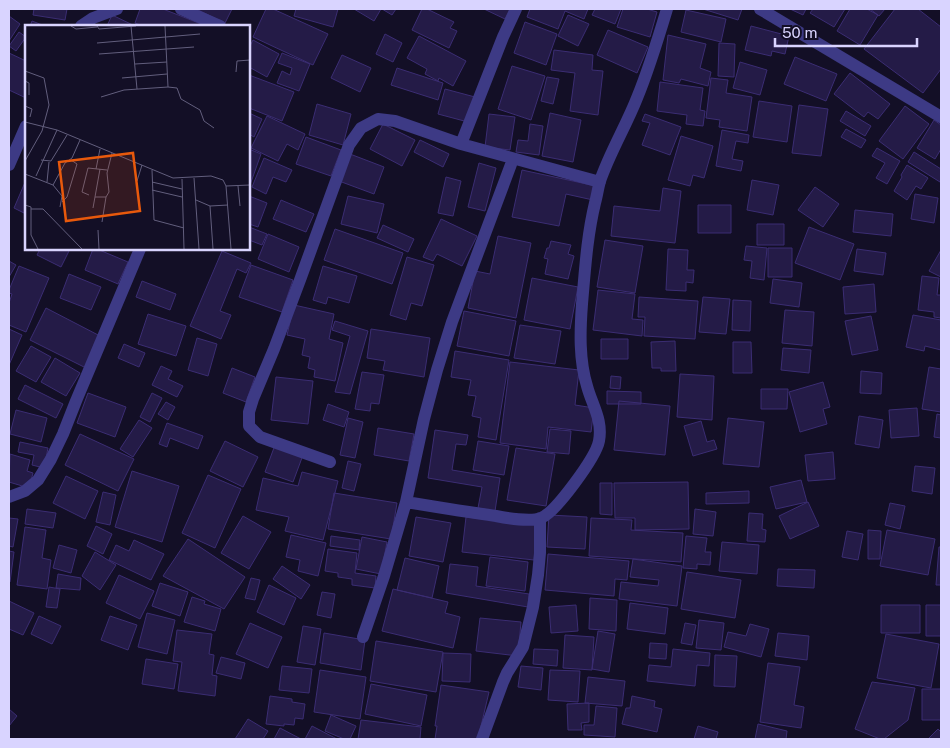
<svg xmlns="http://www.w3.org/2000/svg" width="950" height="748" viewBox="0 0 950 748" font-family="'Public Sans',sans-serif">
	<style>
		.building { fill: #241b47; stroke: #3b2d73 }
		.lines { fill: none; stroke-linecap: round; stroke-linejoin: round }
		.minor { stroke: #3d3a85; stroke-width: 12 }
		.inset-road { fill: none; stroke: #625e7d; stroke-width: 1 }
		.view { fill: #e8590c; fill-opacity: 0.15; stroke: #e8590c; stroke-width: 2.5 }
		.inset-edge { fill: none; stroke: #d9d4ff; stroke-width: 2.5 }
	</style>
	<rect width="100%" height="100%" fill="#130f26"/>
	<path class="building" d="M34 9H67L65 20 33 15Z
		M140 9H163L201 24 200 26H143L135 23Z
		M196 9H232L225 23Z
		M266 9H273L328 34 313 65 253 37Z
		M296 9H338L333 27 294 16Z
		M354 9H381L374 21Z
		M382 9H396L392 15Z
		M422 9H427L454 22 450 28 457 31 449 48 412 30Z
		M484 9H510L505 19Z
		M530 9H588L584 19 565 11 558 29 527 17Z
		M595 9H621L615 24 592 15Z
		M623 9H647L657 12 650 37 617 27Z
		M703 9H742L738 20Z
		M790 9H806L803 15Z
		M813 9H845L834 27 810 13Z
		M850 9H867L878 15 860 45 837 31Z
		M870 9H885L879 16Z
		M895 9H918L941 27V69L923 93 864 49Z
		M686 10 726 19 721 42 681 32Z
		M112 15 135 26H107Z
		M568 15 589 24 578 46 558 36Z
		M9 16 20 24 9 41Z
		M32 21 45 26H30Z
		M525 22 557 34 546 65 514 53Z
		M751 26 789 36 785 54 772 51 771 56 745 50Z
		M608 30 648 47 637 73 597 55Z
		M19 32 26 37 16 51 9 46Z
		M385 34 402 43 393 62 376 54Z
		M668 35 706 44 700 68 711 72 708 86 681 79 679 83 663 80Z
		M419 36 466 61 453 86 439 78 438 81 425 74 427 69 407 58Z
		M253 40 279 54 267 77 249 67V48Z
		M719 43 735 44 734 77 718 76Z
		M554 50 593 55 592 70 603 71 598 115 570 111 575 73 551 70Z
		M9 53 26 61V98L9 90Z
		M282 53 310 64 299 91 277 83 282 71 290 75 292 68 278 63Z
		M342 55 371 68 360 92 331 78Z
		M795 57 837 74 826 101 784 84Z
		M740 62 767 70 760 95 733 88Z
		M512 66 545 76 531 120 498 109Z
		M397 68 443 83 438 100 391 85Z
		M850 73 890 104 878 119 868 112 864 117 834 94Z
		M249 75 294 92 282 121 249 108Z
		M547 77 559 79 553 104 541 101Z
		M711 78 728 80 726 93 752 97 747 131 719 127 720 120 706 118Z
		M660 82 703 88 700 110 705 111 703 126 686 124 687 115 657 111Z
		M445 89 475 97 468 122 438 114Z
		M759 101 792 106 787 142 753 137Z
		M317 104 351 114 343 145 309 135Z
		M799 105 828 109 821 156 792 153Z
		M905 106 929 124 903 159 879 141Z
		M846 111 871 126 865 136 840 121Z
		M249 113 262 119 254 137 249 134Z
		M550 113 581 120 573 162 542 156Z
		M489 114 515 117 510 150 485 147Z
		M645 114 681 127 670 155 642 145 650 123 642 121Z
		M267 116 305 134 298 150 287 144 278 161 251 148Z
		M934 120 941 125V149L935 159 917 148Z
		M383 124 415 140 402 166 370 149Z
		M530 124 543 126 539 155 516 152 518 140 528 141Z
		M846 129 866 140 861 148 841 137Z
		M722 130 749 135 748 143 736 141 732 159 743 161 741 171 716 166Z
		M681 136 713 146 704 178 693 175 690 186 668 180Z
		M306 137 341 150 331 176 296 164Z
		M420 140 449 154 443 167 414 152Z
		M877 148 900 161 887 184 876 178 885 163 872 156Z
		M249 149 261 154 250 185H249Z
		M914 152 941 169V180L940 182 908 162Z
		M350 154 384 167 374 194 339 181Z
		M264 158 292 170 286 182 273 177 266 194 252 187Z
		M479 163 496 168 485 211 468 207Z
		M907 165 928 178 921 189 916 186 907 200 894 191 902 177 901 175Z
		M522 170 596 186 593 200 566 194 559 226 512 217Z
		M446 177 461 181 453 216 438 213Z
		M26 180V214L14 208Z
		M752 180 779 185 773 215 747 210Z
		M815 187 839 204 823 227 798 210Z
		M663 188 681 191 675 243 611 236 614 206 660 211Z
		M915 194 938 198 934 223 911 219Z
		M249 196 267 203 258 227 249 224Z
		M348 196 384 204 377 233 341 224Z
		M281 200 314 214 306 232 273 219Z
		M698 205H731V233H698Z
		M855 210 893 214 891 236 853 232Z
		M441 219 477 236 462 266 437 254 433 261 423 257Z
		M757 224H784V245H757Z
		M383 225 414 239 408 252 377 238Z
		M249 227 267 234 262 245 249 240Z
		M809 227 854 244 840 280 795 263Z
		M335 229 403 253 392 284 324 260Z
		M268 234 299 247 289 272 258 259Z
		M498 236 531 243 516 318 468 308 475 271 490 274Z
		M605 240 643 246 635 293 597 287Z
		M551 241 571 245 568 254 574 256 568 279 545 274 548 259 544 258 547 248H549Z
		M746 246 767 248 764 280 750 278 752 261 744 260Z
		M768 248H792V277H768Z
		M40 249H70L61 267 37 255Z
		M93 249H97L128 262 118 284 85 270Z
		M668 249 688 250 687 270H694L693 283 686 282V291L666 290Z
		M857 249 886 253 883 275 854 271Z
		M941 250V277L929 271Z
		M222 251 251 263 246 273 237 269 220 311 231 315 221 339 190 326Z
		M407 257 434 265 422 306 411 303 406 320 390 315Z
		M9 261 16 265 9 277Z
		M251 265 293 280 282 312 239 297Z
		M19 266 49 278 26 332 9 325V303L12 294 9 293V290Z
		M323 266 357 276 349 303 328 297 326 304 313 300Z
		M69 274 101 287 91 310 60 298Z
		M922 276 939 278 937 295H941V318L934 317V312L918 310Z
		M532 278 578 287 570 329 524 320Z
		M773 279 802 283 799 307 770 303Z
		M142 281 176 294 170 310 136 297Z
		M874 284 876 312 845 314 843 287Z
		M598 290 635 294 632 319 643 320 642 336 593 330Z
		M639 297 698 301 695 339 644 336 645 317H638Z
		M703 297 730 299 726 334 699 332Z
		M733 300 751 301 750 331 732 330Z
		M294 305 334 314 329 339 343 343 335 381 314 377 315 370 308 368 310 357 302 355 305 339 287 335Z
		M46 308 102 337 86 368 30 340Z
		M785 310 814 312 812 346 782 343Z
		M464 311 516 321 509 356 457 346Z
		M148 314 186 326 176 356 138 344Z
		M913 315 941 320V350L925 346 924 351 906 347Z
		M871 316 878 350 852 355 845 321Z
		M335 321 368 331 350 394 335 392 350 336 332 330Z
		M520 325 561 331 555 364 514 358Z
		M9 329 22 335 9 365Z
		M371 329 430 338 424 377 383 370 385 361 367 358Z
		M197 338 217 344 208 376 188 370Z
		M601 339H628V359H601Z
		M675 341 676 371H661V368H652L651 342Z
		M733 342H751L752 373H733Z
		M124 344 145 353 139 367 118 358Z
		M31 346 51 357 36 382 16 371Z
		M783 348 811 350 809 373 781 370Z
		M455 351 509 360 496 440 478 437 481 418 472 416 476 396 468 395 471 380 451 377Z
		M55 358 80 373 66 396 41 382Z
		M510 362 579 370 575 405 594 408 591 432 548 427 546 449 500 443Z
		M161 366 172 371 168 379 183 386 177 397 152 385Z
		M929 367 941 369V412L922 409Z
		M232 368 255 377 246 402 223 393Z
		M861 371 882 373 881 394 860 393Z
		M362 372 384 375 379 404 371 403 370 411 355 409Z
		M680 374 714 376 712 420 677 417Z
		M611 376 621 377 620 389 610 388Z
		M276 377 313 381 308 424 271 420Z
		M823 382 830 407 823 409 827 424 800 432 789 392Z
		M25 385 63 404 56 418 18 399Z
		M761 389H788L787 409H761Z
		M607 391 641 392V404H607Z
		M88 393 126 407 115 437 77 423Z
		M152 393 162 398 150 422 140 417Z
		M619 401 670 406 665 455 614 450Z
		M166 402 175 407 168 420 158 414Z
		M328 404 349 412 344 427 323 420Z
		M917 408 919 436 891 438 889 410Z
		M16 410 47 418 41 442 10 434Z
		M937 414 941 415V438L934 437Z
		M859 416 883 420 879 448 855 444Z
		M348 418 363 422 355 458 340 455Z
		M728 418 764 422 759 467 723 464Z
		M139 420 152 428 133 457 120 449Z
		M701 421 707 442 714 440 717 449 693 456 684 426Z
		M167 423 203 436 198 449 170 438 167 447 159 444Z
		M378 428 414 434 409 461 374 455Z
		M550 429 571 431 569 454 547 452Z
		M435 430 468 435 466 445 456 444 452 470 500 478 495 511 478 508 482 487 428 478Z
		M80 434 134 459 118 491 65 465Z
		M225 441 258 457 243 487 210 471Z
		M478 441 509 446 504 475 473 470Z
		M20 442 48 448 44 468 32 465 34 455 18 452Z
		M275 445 303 455 293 482 265 472Z
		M516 448 555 454 546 506 507 500Z
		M833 452 835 479 808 481 805 455Z
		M10 454 30 460 27 471 33 473 29 488 9 482Z
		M348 461 361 464 354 491 342 488Z
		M915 466 935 468 932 494 912 491Z
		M132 471 179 486 162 542 115 527Z
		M302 472 338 481 323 540 285 531 289 517 256 510 263 478 298 486Z
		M208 475 241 489 215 548 182 533Z
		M66 476 98 491 85 519 53 503Z
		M801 480 807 502 776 509 770 487Z
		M688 482 689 529 635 530V518H615L614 483Z
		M600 483H612V515L600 514Z
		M749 491V503L706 504V493Z
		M103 492 116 495 110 525 96 522Z
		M334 493 397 503 391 539 328 529Z
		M808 502 819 526 790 539 779 516Z
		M890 503 905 506 900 529 885 525Z
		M27 509 56 513 53 528 25 524Z
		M695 509 716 512 713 536 693 534Z
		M749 513 763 514 762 529 766 530 765 542 747 541Z
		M549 515 587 517 585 549 547 547Z
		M243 516 271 532 249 569 221 553Z
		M416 517 451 523 443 562 409 556Z
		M466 517 538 525 534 560 462 552Z
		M9 518 18 519 13 547 9 546Z
		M591 518 632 520 631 530 683 533 681 562 589 556Z
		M96 526 112 534 103 554 87 546Z
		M25 527 46 530 42 558 51 560 47 589 17 585Z
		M868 530 881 531 880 559H868Z
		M887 530 935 539 928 575 880 566Z
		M847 531 863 534 858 560 842 557Z
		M291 535 326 543 318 576 298 571 300 560 286 557Z
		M331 536 360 540 359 550 330 546Z
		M686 536 707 538 705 552H711L710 565 697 564V569L683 568Z
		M362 537 387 542 381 574 356 569Z
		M188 539 245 577 224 609 163 576Z
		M134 540 164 554 151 580 109 560 116 545 129 551Z
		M722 542 759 545 757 574 719 571Z
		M59 545 77 550 71 573 53 568Z
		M939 547H941V585H936Z
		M328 549 357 553 355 573 376 576 375 588 352 585V579L338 577V573L325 571Z
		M9 551 14 552 10 582H9Z
		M95 552 116 565 100 590 82 576Z
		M548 554 629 561 627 580 615 579 614 596 545 590Z
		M490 557 528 562 525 591 486 586Z
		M405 558 439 566 432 598 397 590Z
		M633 559 682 566 677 606 619 599 621 582 658 586 659 580 630 577Z
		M450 564 478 567 476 586 529 594 528 607 446 593Z
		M282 566 310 585 301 599 273 579Z
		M778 569 815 570 814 588 777 586Z
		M687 572 741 580 735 618 681 609Z
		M58 574 81 578 80 590 56 588Z
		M119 575 154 591 140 619 106 603Z
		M251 578 260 580 255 600 245 598Z
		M160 583 188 592 180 616 152 606Z
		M269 585 296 598 284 625 257 612Z
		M49 587 60 589 57 608 46 607Z
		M393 589 448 602 445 613 460 617 453 648 382 631Z
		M322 592 335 594 331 618 317 615Z
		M192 597 205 601 204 604 221 609 215 631 184 622Z
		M590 598 617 600 616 631 589 629Z
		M9 601 34 613 23 635 9 629Z
		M630 603 668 608 665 634 627 629Z
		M576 605 578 631 551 633 549 607Z
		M881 605H920V633H881Z
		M926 605H941V636H926Z
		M147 613 175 620 167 654 138 647Z
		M39 616 61 626 52 644 31 634Z
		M110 616 137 625 128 650 101 640Z
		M480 618 521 622 518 656 476 651Z
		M699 620 724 623 721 650 696 648Z
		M250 623 282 637 268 668 236 654Z
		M685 623 696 625 692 645 681 643Z
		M750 624 769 629 761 657 724 647 728 632 746 636Z
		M303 626 321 629 315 665 297 662Z
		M177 630 212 634 209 654 214 655 212 675 217 676 215 696 178 691 182 662 173 661Z
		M598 631 615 634 609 672 592 669Z
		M324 633 365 640 361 670 320 663Z
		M778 633 809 636 807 660 775 656Z
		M886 634 939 644 931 688 877 678Z
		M565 635 594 637 592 670 563 668Z
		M376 641 443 652 436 692 370 681Z
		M650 643 667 644 666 659 649 658Z
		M534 649 558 650 557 666 533 664Z
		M673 649 710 653 709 666 697 665 695 686 647 681 649 665 671 667Z
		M443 653 471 654 470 682 442 681Z
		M715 655 737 656 735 687 714 686Z
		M221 657 245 663 241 679 216 673Z
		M146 659 178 664 174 689 142 684Z
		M768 663 800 667 794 705 804 707 801 728 760 722Z
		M282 666 312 669 309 693 279 690Z
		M521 666 543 668 541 690 518 687Z
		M320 670 366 677 360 719 314 712Z
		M550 670 580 671 578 702 548 700Z
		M588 677 625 681 622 706 585 703Z
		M872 682 915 688 908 720 884 739H880L855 729Z
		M371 684 427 695 421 726 365 714Z
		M441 685 489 692 478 739H435L437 726H435Z
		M922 689H941V720H922Z
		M270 696 292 699V702L305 704 303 719 295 718 294 725 284 724V726L266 724Z
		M632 696 655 701 654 707 662 709 657 732 622 724 626 708H630Z
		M589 703V722L581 723 582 730H568L567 704Z
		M596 706 617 708 615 737 584 735V725H594Z
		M9 709 17 716 9 726Z
		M331 715 356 726 350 739H344L325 731Z
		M248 719 268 731 263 739H235Z
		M361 720 421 727 420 739H358Z
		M758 724 787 731 786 739H755Z
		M312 726 337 739H305Z
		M698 726 718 732 716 739H694Z
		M280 728 301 739H274Z
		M938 729 941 732V739H928Z"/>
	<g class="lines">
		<path class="minor" d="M181 9 220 26
			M760 9 941 117
			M81 26 93 18 117 9
			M461 144 503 37 516 9
			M9 165 26 126
			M330 462 260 437 249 426V412L253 399 274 349 300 280 349 145 361 128 378 119 395 121 461 144 600 182
			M9 497 25 491 38 480 51 459 63 434 76 401 140 249
			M406 502C436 507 466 512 496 516 506 518 531 522 541 518 556 512 596 457 599 441 603 420 592 405 587 386 579 360 580 331 582 304 585 270 587 236 595 203 597 196 598 188 600 181 610 152 626 126 637 98 649 69 658 39 667 9
			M363 637 384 576 406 502 424 419 437 370 452 322 513 159
			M482 739 503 682 507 673 523 647 533 607 538 575 540 553V518"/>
	</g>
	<g transform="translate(25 25)">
		<rect width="225" height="225" fill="#130f26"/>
		<path class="inset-road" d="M46 1 51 4 72 2M72 1 74 4 111 1M106 1 112 64M140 1 143 62 152 63 156 74 175 85 179 96 189 103M72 18 175 9M74 29 169 22M110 39 142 37M0 46 19 53 24 80 17 106 0 136M211 47 212 36 225 35M97 53 142 49M0 56 4 58V70M76 72 99 65 143 62M0 81 7 84 5 92M0 97 32 105 148 153 186 151 198 155 201 161 225 160M16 135 26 136 42 110M71 144 75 124M127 145 129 195 159 203M0 149 28 160 37 171 35 182M11 151 32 105M169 153 174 224M157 154 159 224M112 156 117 140M22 157 24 137M127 157 157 164M28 160 40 138 47 133 55 115M201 161 206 224M213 161 215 181M127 165 157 172M64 170 57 167 63 143 82 145M70 172H81L84 167 82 148 87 128M171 175 185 181 203 180M37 177 42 172 52 139 46 135M0 180 6 182V210L13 224M185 181 188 224M68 183 75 144M6 184H18L57 224M77 197 81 172M73 205 74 224"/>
		<path class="view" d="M108 128 115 186 41 196 34 137Z"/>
		<rect width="225" height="225" class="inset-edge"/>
	</g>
	<rect width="950" height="748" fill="none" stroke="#d9d4ff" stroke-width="20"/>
	<path d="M775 38v8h142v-8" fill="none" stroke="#d9d4ff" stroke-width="2.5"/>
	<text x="782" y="38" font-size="15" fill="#d9d4ff" stroke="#130f26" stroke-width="4" paint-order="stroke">50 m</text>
</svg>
